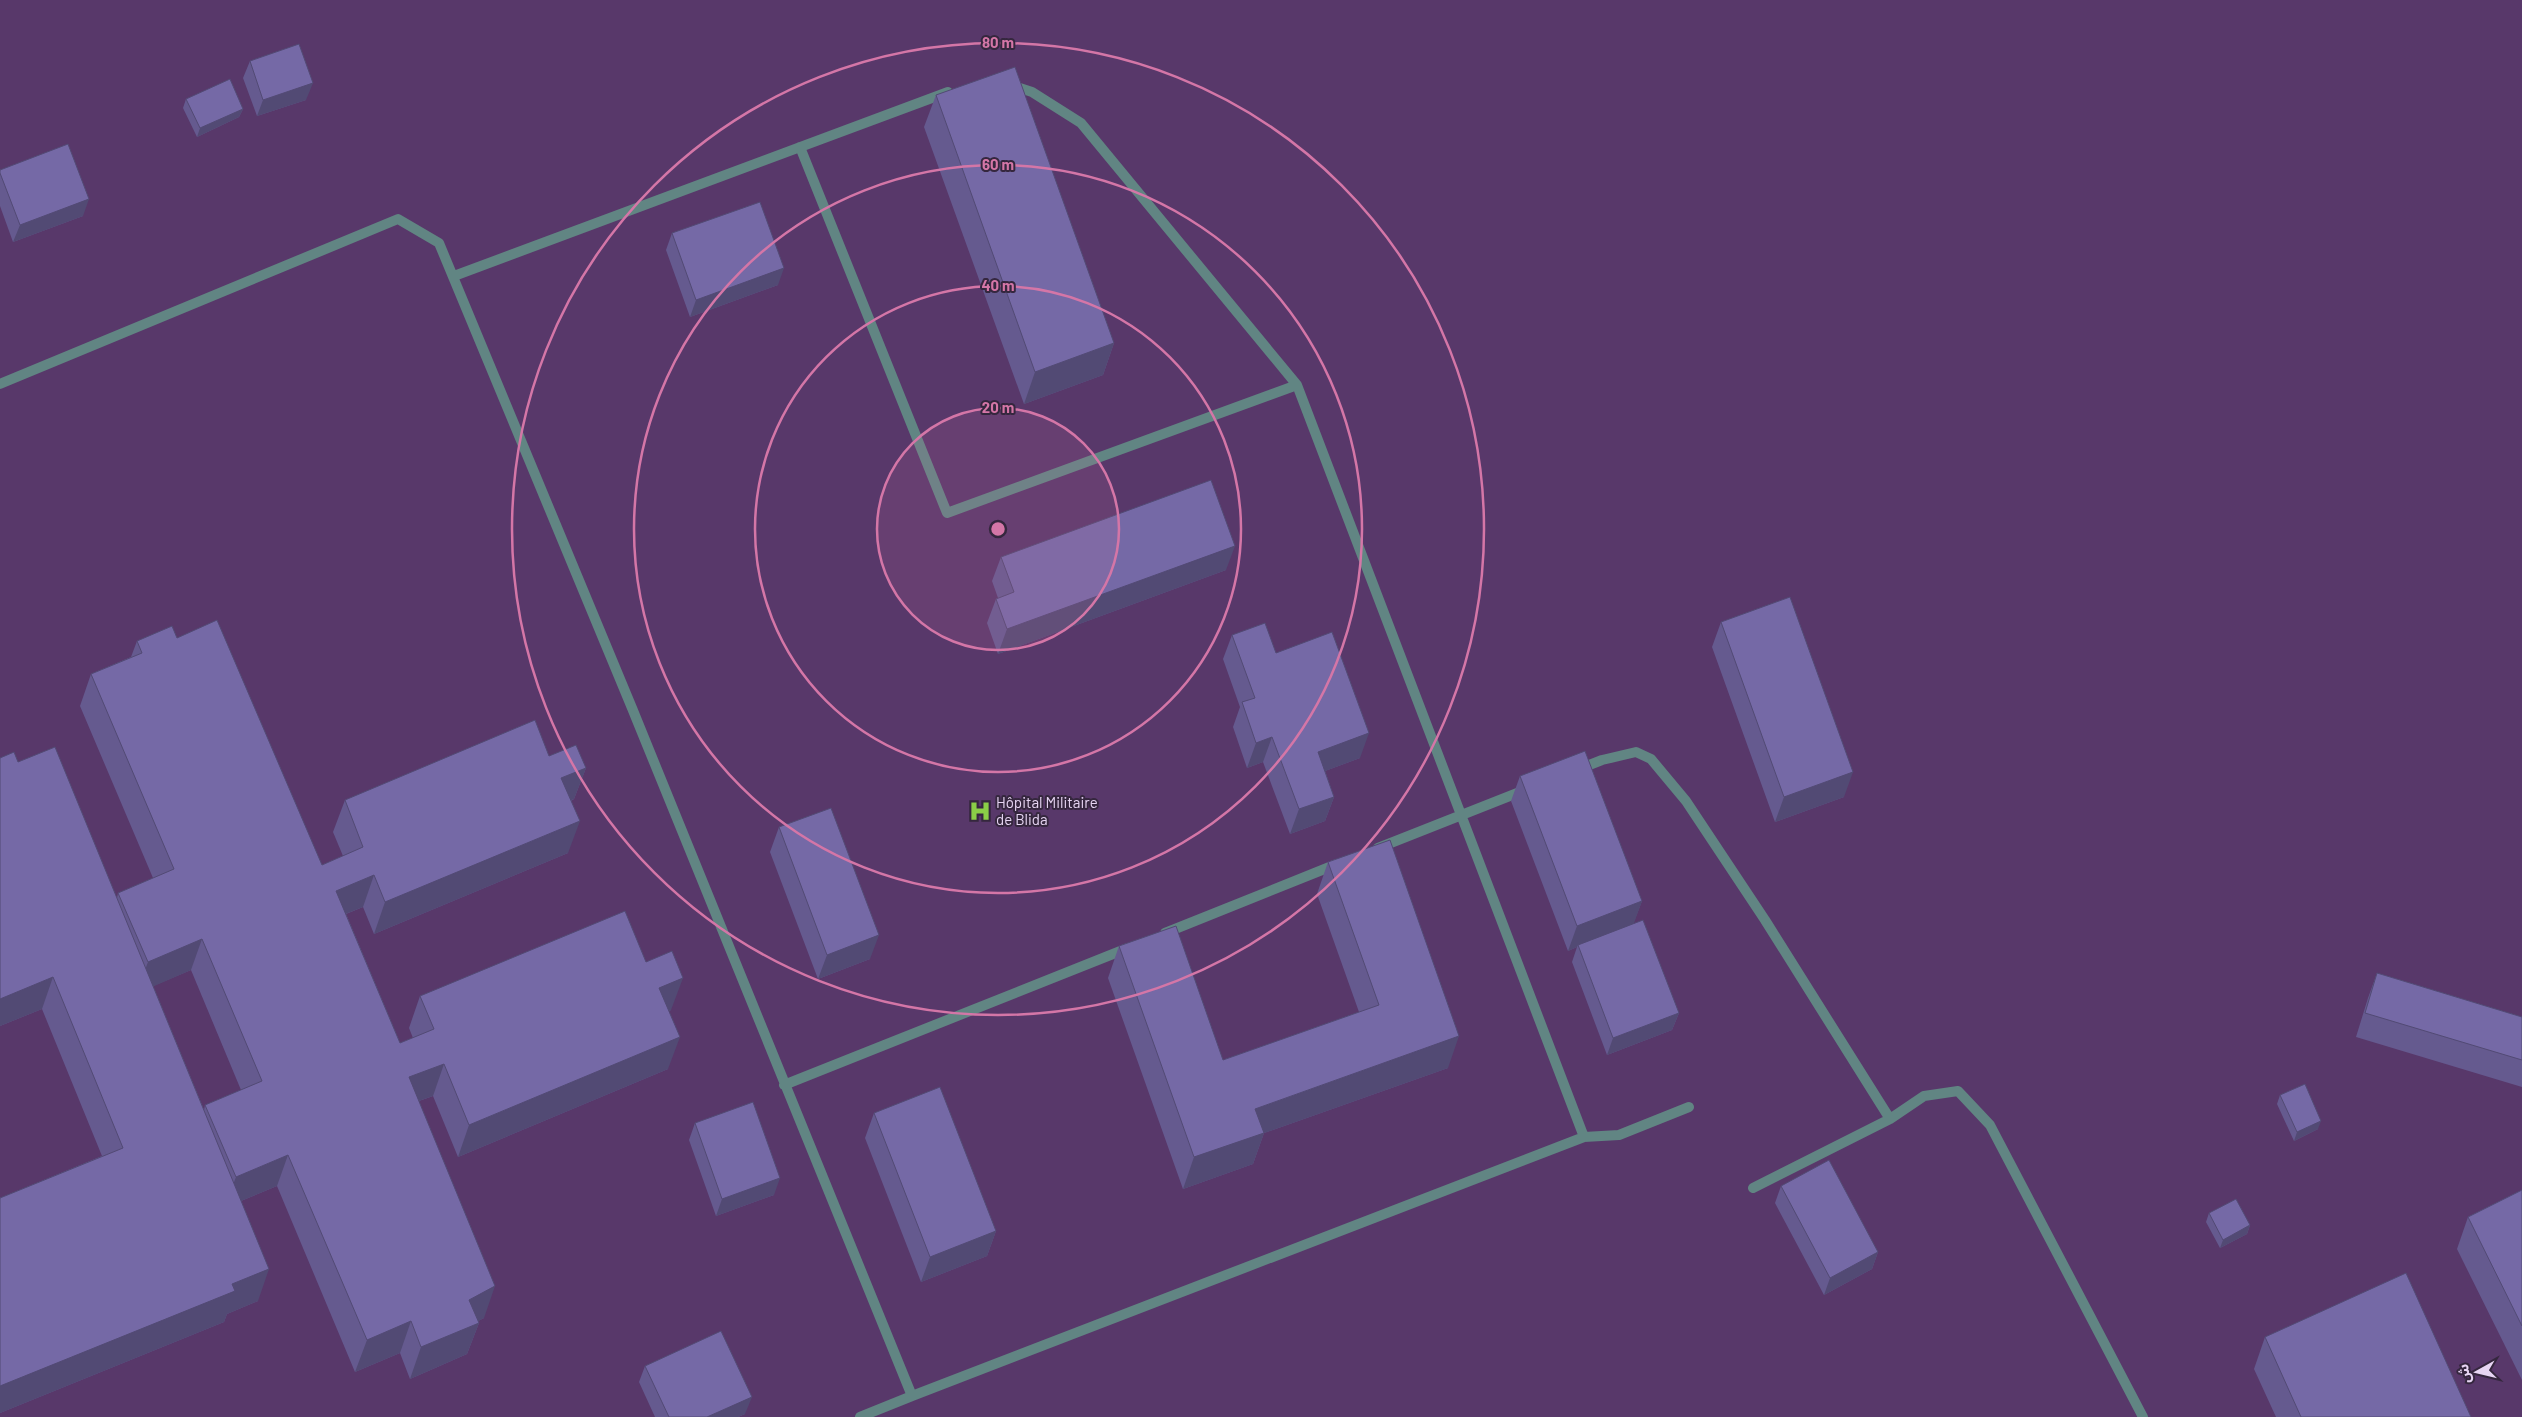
<svg xmlns="http://www.w3.org/2000/svg" width="2522" height="1417" viewBox="0 0 2522 1417" font-family="Barlow,'Noto Sans Arabic',sans-serif">
	<style>
		.lines { fill: none; stroke-linecap: round; stroke-linejoin: round }
		.lane { stroke: #618583; stroke-width: 10 }
		.wall { fill: #655a8f; fill-rule: evenodd }
		.shaded-wall { fill: #524a74 }
		.building { fill: #7569a6; stroke: #524a74 }
		.ring { fill: none; stroke: #d476a7; stroke-width: 2.5 }
		.labels { text-anchor: middle; dominant-baseline: central; stroke-width: 4; stroke-linejoin: round; paint-order: stroke }
		.poi-label { font-size: 15px; fill: #e7d5f3; stroke: #35273e; text-anchor: start }
		.centre { fill: #d476a7; stroke: #35273e; stroke-width: 2.5 }
		.ring-label { font-size: 15px; text-anchor: middle; font-weight: bold; fill: #d476a7; stroke: #35273e; stroke-width: 4; stroke-linejoin: round; paint-order: stroke }
	</style>
	<rect width="100%" height="100%" fill="#58386a"/>
	<g class="lines">
		<path class="lane" d="M1011 85 1032 92 1081 123 1297 385 1584 1137
			M800 147 947 513 1297 385
			M454 276 948 92
			M0 384 398 219 439 243 632 708 912 1396 1584 1137 1619 1135 1689 1107
			M1579 769 1602 760 1636 752 1651 759 1686 801 1765 920 1890 1119
			M1378 848 1525 790
			M1165 933 1337 864
			M784 1085 1128 948
			M1753 1188 1890 1119 1924 1096 1958 1091 1990 1125 2143 1417
			M860 1417 912 1396"/>
	</g>
	<path class="wall" d="M250 61 306 100 257 116 243 78Z
		M936 95 1114 343 1103 375 1024 404 924 127Z
		M186 99 243 109 239 117 197 137 183 108Z
		M0 170 83 216 13 242 0 206Z
		M672 233 778 285 690 317 666 250Z
		M1001 557 1226 570 998 654 987 623 996 599 998 598 992 581Z
		M1721 622 1844 797 1775 822 1712 647Z
		M1232 635 1276 653 1360 758 1325 771 1334 797 1325 821 1290 834 1263 762 1247 768 1233 727 1240 707 1223 659Z
		M177 638 322 865 343 856 333 832 345 800 549 756 586 768 574 799 571 801 568 853 374 934 363 907 346 914 400 1043 413 1038 409 1028 420 996 646 962 671 1010 669 1011 668 1069 458 1157 433 1096 419 1101 484 1318 478 1321 479 1323 467 1354 410 1379 400 1353 355 1372 277 1186 241 1201 258 1301 227 1314 224 1322 0 1413V1198L102 1156 42 1009 0 1026V758L18 762 117 898 118 893 153 878 80 706 91 674 131 657 137 641ZM191 970 241 1090 205 1105 204 1110 153 986Z
		M1520 776 1642 901 1633 924 1679 1013 1672 1030 1607 1055 1572 962 1577 947 1568 951 1511 801Z
		M779 827 870 959 818 979 770 852Z
		M1328 862 1448 1068 1264 1133 1253 1164 1183 1189 1108 978 1119 946 1223 1060 1359 1012 1317 894Z
		M2377 973 2522 1017V1087L2356 1037 2368 998Z
		M2280 1095 2318 1129 2294 1141 2277 1104Z
		M874 1113 996 1231 987 1256 921 1282 865 1138Z
		M695 1123 774 1195 716 1216 689 1140Z
		M1781 1186 1878 1252 1872 1269 1824 1295 1775 1203Z
		M2522 1190V1380L2457 1249 2468 1217Z
		M2209 1213 2250 1225 2247 1234 2220 1248 2206 1222Z
		M2265 1337 2471 1417H2276L2254 1369Z
		M645 1366 745 1414 738 1417H655L639 1382Z"/>
	<path class="shaded-wall" d="M313 83 306 100 257 116 263 100Z
		M243 109 239 117 197 137 200 128Z
		M89 199 83 216 13 242 20 225Z
		M784 268 778 285 690 317 696 300Z
		M1114 343 1103 375 1024 404 1035 372Z
		M1235 546 1226 570 998 654 1007 629Z
		M1369 733 1360 758 1309 777 1318 752Z
		M1272 737 1263 762 1247 768 1256 743Z
		M586 768 574 799 550 809 561 778Z
		M1853 772 1844 797 1775 822 1784 797Z
		M1334 797 1325 821 1290 834 1299 809Z
		M580 821 568 853 374 934 385 902Z
		M374 875 363 907 325 922 336 891Z
		M1642 901 1633 926 1578 945 1577 947 1568 951 1577 926Z
		M879 935 870 959 818 979 827 955Z
		M202 939 191 970 136 994 148 962Z
		M53 977 42 1009 0 1026V999Z
		M683 978 671 1010 648 1020 659 988Z
		M1679 1013 1672 1030 1607 1055 1613 1038Z
		M1459 1036 1448 1068 1264 1133 1253 1164 1183 1189 1194 1157 1255 1109Z
		M680 1037 668 1069 458 1157 469 1125Z
		M444 1064 433 1096 398 1108 409 1077Z
		M2321 1121 2318 1129 2294 1141 2297 1132Z
		M288 1155 277 1186 224 1208 236 1177Z
		M780 1178 774 1195 716 1216 722 1199Z
		M2250 1225 2247 1234 2220 1248 2223 1240Z
		M996 1231 987 1256 921 1282 930 1257Z
		M1878 1252 1872 1269 1824 1295 1830 1278Z
		M269 1269 258 1301 227 1314 224 1322 0 1413V1386L232 1284Z
		M495 1286 484 1318 458 1332 469 1300Z
		M411 1321 400 1353 355 1372 367 1340Z
		M479 1323 467 1354 410 1379 421 1347Z
		M752 1397 745 1414 738 1417H707Z"/>
	<path class="building" d="M299 44 313 83 263 100 250 61Z
		M1015 67 1114 343 1035 372 936 95Z
		M230 79 243 109 200 128 186 99Z
		M68 144 89 199 20 225 0 173V170Z
		M760 202 784 268 696 300 672 233Z
		M1211 480 1235 546 1007 629 996 599 1014 592 1001 557Z
		M1790 597 1853 772 1784 797 1721 622Z
		M217 620 322 865 363 847 345 800 535 720 549 756 576 745 586 768 561 778 580 821 385 902 374 875 336 891 400 1043 434 1029 420 996 625 911 646 962 672 951 683 978 659 988 680 1037 469 1125 444 1064 409 1077 495 1286 469 1300 479 1323 421 1347 411 1321 367 1340 288 1155 236 1177 205 1105 262 1081 202 939 148 962 118 893 174 869 91 674 142 653 137 641 172 626 177 638Z
		M1265 623 1276 653 1332 632 1369 733 1318 752 1334 797 1299 809 1272 737 1256 743 1242 702 1255 698 1232 635Z
		M55 747 269 1269 232 1284 235 1291 0 1386V1198L123 1148 53 977 0 999V758L14 752 18 762Z
		M1585 751 1642 901 1577 926 1520 776Z
		M831 808 879 935 827 955 779 827Z
		M1390 840 1459 1036 1255 1109 1264 1133 1194 1157 1119 946 1176 926 1223 1060 1379 1005 1328 862Z
		M1643 920 1679 1013 1613 1038 1578 945Z
		M2377 973 2522 1017V1060L2365 1013Z
		M2305 1084 2321 1121 2297 1132 2280 1095Z
		M940 1087 996 1231 930 1257 874 1113Z
		M753 1102 780 1178 722 1199 695 1123Z
		M1829 1160 1878 1252 1830 1278 1781 1186Z
		M2522 1190V1326L2468 1217Z
		M2236 1199 2250 1225 2223 1240 2209 1213Z
		M2406 1273 2471 1417H2301L2265 1337Z
		M721 1331 752 1397 707 1417H669L645 1366Z"/>
	<circle cx="998" cy="529" r="121" fill="#d476a7" fill-opacity=".12"/>
	<g class="ring">
		<circle cx="998" cy="529" r="121"/>
		<circle cx="998" cy="529" r="243"/>
		<circle cx="998" cy="529" r="364"/>
		<circle cx="998" cy="529" r="486"/>
	</g>
	<defs>
		<g id="hospital-bare" transform="scale(1.725)"><path d="M-5-5h3v3.5h4V-5h3V5h-3V1.5h-4V5h-3Z" fill="#8ace47" stroke="#35273e" stroke-width="2.5" paint-order="stroke"/></g>
	</defs>
	<g fill-rule="evenodd">
		<use href="#hospital-bare" x="980" y="811"/>
	</g>
	<g class="labels">
		<g class="poi-label">
			<text x="996" y="802">Hôpital Militaire<tspan x="996" dy="17">de Blida</tspan></text>
		</g>
	</g>
	<circle cx="998" cy="529" r="8" class="centre"/>
	<g class="ring-label">
		<text x="998" y="48">80 m</text>
		<text x="998" y="170">60 m</text>
		<text x="998" y="291">40 m</text>
		<text x="998" y="413">20 m</text>
	</g>
	<g transform="translate(2477 1372) rotate(262)" stroke="#35273e" stroke-width="4" paint-order="stroke">
	<path d="M0-4L9 19L0 12L-9 19Z" fill="#e7d5f3"/>
	<text y="-8" font-size="14" font-weight="bold" text-anchor="middle" fill="#e7d5f3">ش</text>
	</g>
</svg>
